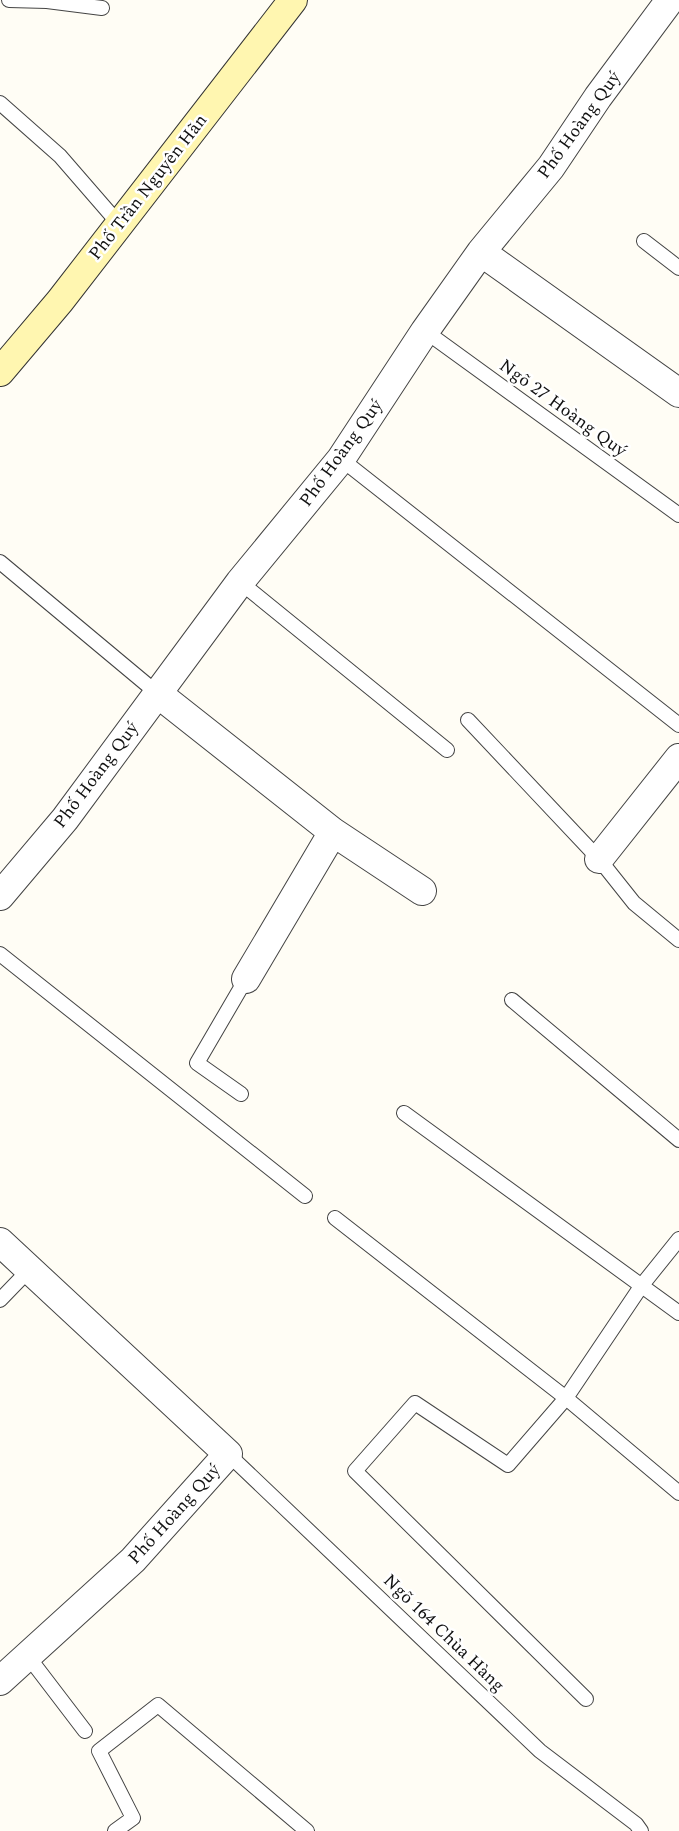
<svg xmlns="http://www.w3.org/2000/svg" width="679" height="1831" viewBox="0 0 679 1831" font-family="Spectral,serif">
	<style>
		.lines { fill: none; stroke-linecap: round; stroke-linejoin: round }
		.lane-casing { stroke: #444; stroke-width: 16 }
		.street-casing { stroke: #444; stroke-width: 30 }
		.secondary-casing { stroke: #333; stroke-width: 30 }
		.lane { stroke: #fff; stroke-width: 14 }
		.street { stroke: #fff; stroke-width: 28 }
		.secondary { stroke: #fff6b0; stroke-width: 28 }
		.labels { text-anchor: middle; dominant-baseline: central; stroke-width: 5; stroke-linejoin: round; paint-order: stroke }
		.street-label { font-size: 18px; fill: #111; stroke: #fff }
	</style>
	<rect width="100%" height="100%" fill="#fffdf5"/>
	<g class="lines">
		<g class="lane-casing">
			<path id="lane" d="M9 0 47 1 102 8
				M0 103 60 156 119 224
				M644 241 679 268
				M425 331 679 515
				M341 459 679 725
				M0 562 157 693
				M240 582 447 750
				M468 720 599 859 634 903 679 940
				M0 954 305 1196
				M512 1000 679 1140
				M241 1094 197 1063 246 979
				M404 1113 679 1313
				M335 1218 566 1398 642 1285 679 1239
				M0 1300 30 1269
				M228 1454 540 1751 636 1824 641 1831
				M27 1655 85 1731
				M586 1699 355 1471 415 1403 508 1465 566 1398 679 1493
				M115 1831 133 1818 99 1751 158 1705 307 1831"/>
		</g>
		<g class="street-casing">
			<path id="street" d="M481 252 679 393
				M157 693 333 832 422 891
				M599 859 679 758
				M0 896 65 819 240 582 341 459 425 331 481 252 551 167 598 97 670 0
				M246 979 333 832
				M0 1242 228 1454 133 1560 0 1681"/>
		</g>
		<g class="secondary-casing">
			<path id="secondary" d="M0 372 60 301 293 0"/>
		</g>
		<use href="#lane" class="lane"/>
		<use href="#street" class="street"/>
		<use href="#secondary" class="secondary"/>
	</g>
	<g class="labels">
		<g class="street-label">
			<text transform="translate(579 125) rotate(-54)">Phố Hoàng Quý</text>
			<text transform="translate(148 187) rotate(-52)">Phố Trần Nguyên Hãn</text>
			<text transform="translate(563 408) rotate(36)">Ngõ 27 Hoàng Quý</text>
			<text transform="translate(341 453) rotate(-54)">Phố Hoàng Quý</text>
			<text transform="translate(96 775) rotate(-53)">Phố Hoàng Quý</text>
			<text transform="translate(174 1514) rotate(-48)">Phố Hoàng Quý</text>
			<text transform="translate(444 1633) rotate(44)">Ngõ 164 Chùa Hàng</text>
		</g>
	</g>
</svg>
